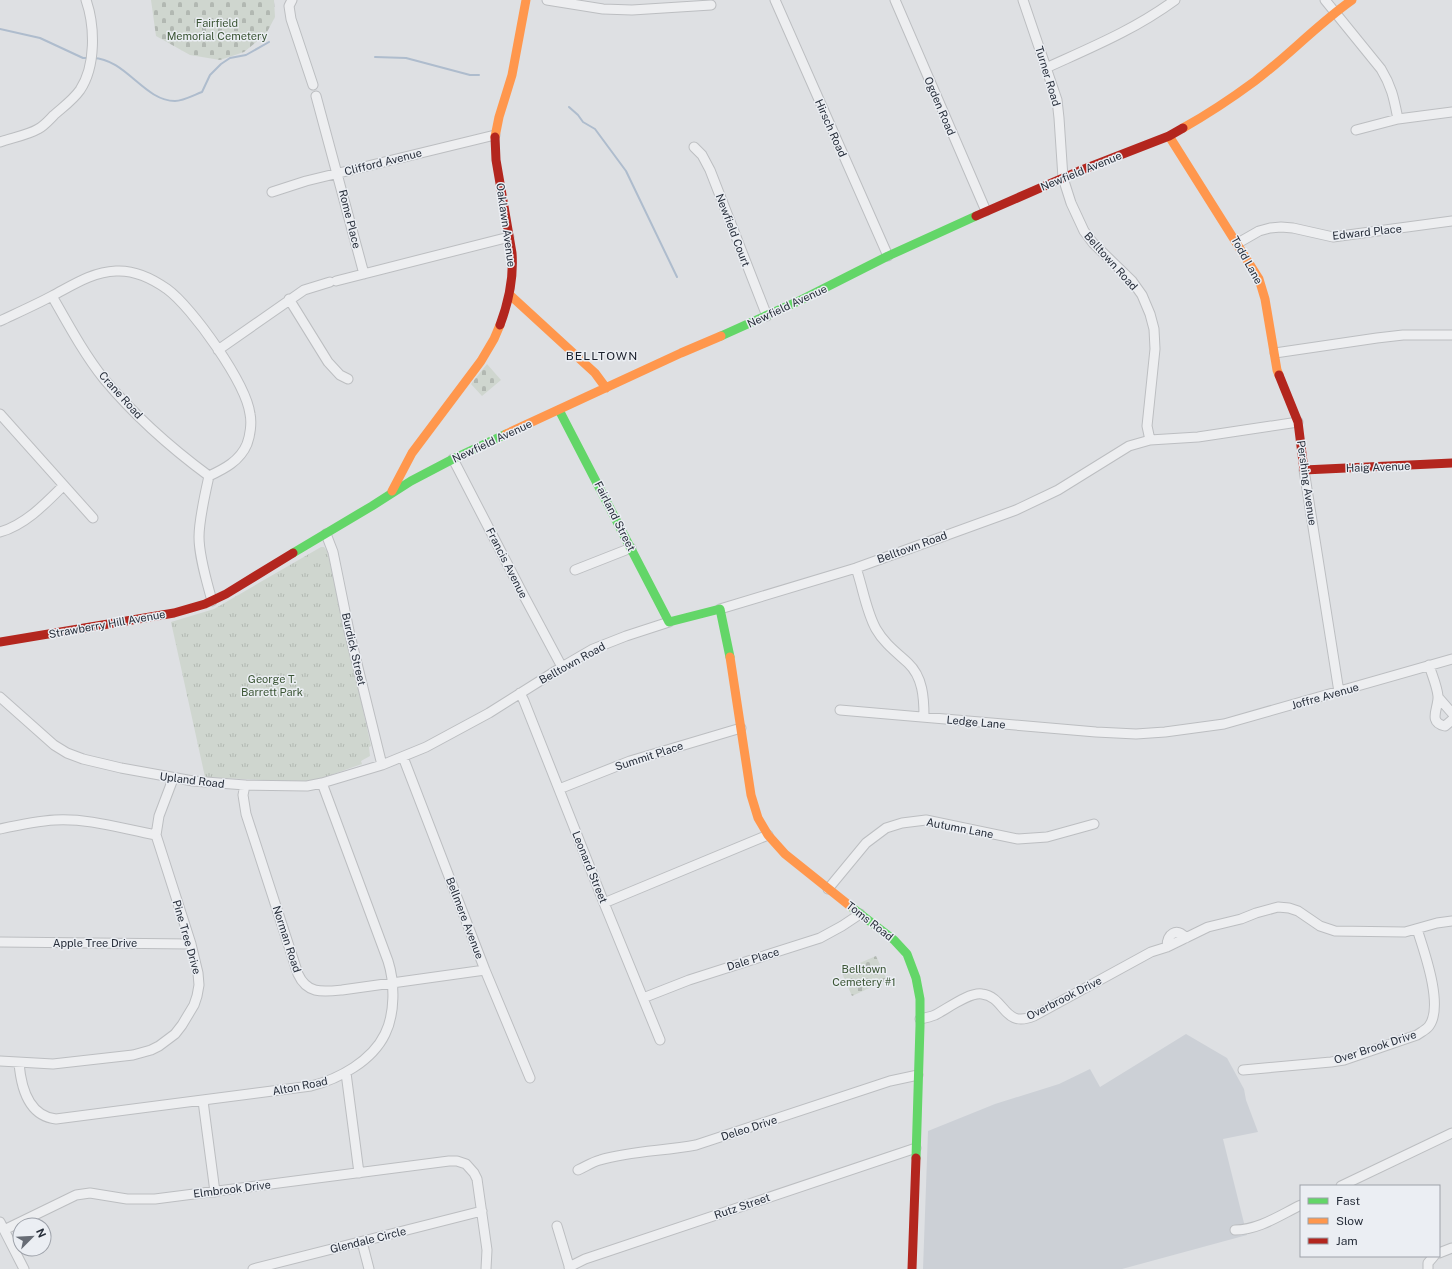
<svg xmlns="http://www.w3.org/2000/svg" width="1452" height="1269" viewBox="0 0 1452 1269" font-family="'Public Sans',sans-serif">
	<style>
		.built { fill: #ccd0d6 }
		.cemetery { fill: url(#cemetery-stones) }
		.park { fill: url(#park-tufts) }
		.lines { fill: none; stroke-linecap: round; stroke-linejoin: round }
		.stream { stroke: #aebccd; stroke-width: 2 }
		.street-casing { stroke: #bcbec1; stroke-width: 11 }
		.street { stroke: #edeef0; stroke-width: 9 }
		.fast { stroke: #63d668; stroke-width: 9 }
		.slow { stroke: #ff974d; stroke-width: 9 }
		.jam { stroke: #b3261e; stroke-width: 9 }
		.labels { text-anchor: middle; dominant-baseline: central; stroke-width: 3; stroke-linejoin: round; paint-order: stroke }
		.park-label { font-size: 11px; fill: #3b5535; stroke: #ebeef3 }
		.street-label { font-size: 11px; fill: #272e3a; stroke: #ebeef3 }
		.neighbourhood-label { font-size: 12px; letter-spacing: 1px; fill: #191f2b; stroke: #ebeef3 }
	</style>
	<defs>
		<pattern id="cemetery-stones" width="16" height="16" patternUnits="userSpaceOnUse"><rect width="16" height="16" fill="#cfd6cf"/><path d="M2 7V4a2 2 0 0 1 4 0v3zM10 15v-3a2 2 0 0 1 4 0v3z" fill="#b2b8b2"/></pattern>
		<pattern id="park-tufts" width="24" height="20" patternUnits="userSpaceOnUse"><rect width="24" height="20" fill="#cfd6cf"/><path d="M3 7l-1-3M5 7V3M7 7l1-3M15 17l-1-3M17 17v-4M19 17l1-3" fill="none" stroke="#b2b8b2"/></pattern>
	</defs>
	<rect width="100%" height="100%" fill="#dee0e3"/>
	<path class="built" d="M1186 1034 1227 1058 1244 1089 1246 1100 1258 1132 1223 1139 1247 1235 1122 1269H923L928 1131 995 1104 1059 1084 1090 1069 1100 1087Z"/>
	<path class="cemetery" d="M151 0H274L275 17 266 34 244 52 220 60 190 55 156 36Z
		M487 364 501 380 482 396 471 384Z
		M876 956 887 980 852 996 841 971Z"/>
	<path class="park" d="M321 547H324L327 551 330 562 371 746 369 747 370 756 361 761 362 764 319 779 302 782 205 777 171 622 214 609Z"/>
	<g class="lines">
		<path class="stream" d="M0 29 40 38 83 58H89
			M375 57 406 58 470 75H479
			M93 58C126 59 144 101 175 101 183 101 194 95 202 92L210 75 221 64 230 58 246 55 269 42
			M569 107 578 115 583 122 595 129 626 171 677 277"/>
		<g class="street-casing">
			<path id="street" d="M292 0 289 6 291 19 313 85
				M547 0 603 9 632 10 711 5
				M775 0 888 256
				M895 0 986 211
				M1325 0 1381 69C1392 87 1394 99 1398 119
				M1046 68C1092 47 1134 30 1175 0
				M316 96 364 274
				M1356 130 1398 119 1452 112
				M0 142C11 138 28 135 38 129 44 126 49 120 54 115 63 107 73 100 80 90 96 66 95 26 86 0
				M694 147 702 155 710 170 767 316
				M272 192 306 181 495 135
				M1238 243 1259 231 1270 228 1281 227 1293 228 1333 237 1452 221
				M336 281 509 237
				M52 296C68 324 84 354 104 379 134 415 171 448 209 476
				M289 299 328 362 340 375 348 379
				M0 321C17 313 35 305 52 296 73 285 92 272 116 271 134 270 153 279 167 289 192 307 246 383 250 414 252 423 250 436 247 444 240 461 224 469 209 476 205 494 199 520 199 537 199 557 207 582 212 601
				M218 350 304 290 330 282
				M1275 353 1377 338 1403 335H1452
				M0 414 93 518
				M1150 440 1198 437 1298 422
				M453 459 524 596 562 667
				M1304 470 1339 692
				M0 532C25 525 45 504 63 486
				M326 534 333 552 349 631 382 765
				M856 568C863 588 866 611 876 629 884 643 896 652 908 663 923 677 924 698 924 717
				M575 570 631 548
				M720 609 856 568 1016 510 1058 490 1129 446 1150 440 1147 426 1155 349 1154 329 1150 314 1142 295 1132 281 1093 243 1084 231 1071 203 1063 178 1059 118 1057 100 1023 0
				M1429 665C1432 675 1437 686 1438 696 1439 708 1427 722 1445 726L1452 720
				M520 693 524 701 604 903 660 1040
				M0 697 54 745 67 753 83 759 121 768 193 781 245 785 307 786 322 783 382 765 426 747 489 713 562 667 593 649 626 636 669 622
				M1438 697 1452 713
				M840 710 1096 732 1136 734 1165 732 1224 724 1452 659
				M403 757 485 970 530 1078
				M245 785 243 795 246 814 298 974C307 994 322 992 342 990L485 970
				M559 789 630 761 741 728
				M0 829C18 825 37 821 55 820 89 818 123 829 156 835
				M828 889 866 843 886 828 902 823 926 820 1018 839 1047 837 1094 824
				M604 903 768 835
				M0 942 191 944
				M1167 947C1167 934 1176 927 1186 938
				M643 998 689 980 820 938 842 926 860 914
				M920 1019C925 1018 930 1017 935 1015 947 1009 969 992 982 994 1006 997 1003 1029 1034 1016L1151 952 1167 947 1208 927 1241 919 1256 913 1278 907 1289 908 1298 911 1320 926 1335 931 1405 932 1437 923 1452 921
				M0 1061 53 1064 133 1055 151 1050 159 1046 175 1034 182 1025 194 1005 197 996 199 985 198 973 191 944 156 835 159 816 173 779
				M19 1063C21 1087 28 1116 56 1119L311 1086C339 1079 372 1061 385 1034 395 1014 395 983 388 961L322 783
				M1243 1070 1331 1062 1344 1060 1417 1035C1421 1032 1426 1030 1429 1026 1444 1006 1424 951 1417 929
				M346 1073 359 1173
				M203 1101 215 1192
				M578 1170C585 1167 592 1162 600 1160 630 1151 665 1151 696 1145L890 1081 918 1075
				M1341 1186 1452 1133
				M0 1222 24 1269
				M557 1226 570 1269
				M4 1230 76 1195 90 1193 127 1199H155L449 1161H457L466 1164 474 1173 477 1179 487 1250 486 1269
				M1235 1230C1259 1230 1280 1215 1301 1205
				M362 1242 369 1269
				M1439 1253 1452 1248
				M569 1267 585 1259 916 1148
				M253 1269 482 1211
				M1428 1269V1263L1434 1256"/>
		</g>
		<use href="#street" class="street"/>
		<path class="fast" d="M721 336 801 300 888 256 976 216
			M559 410 669 622 720 609 730 657
			M293 553 372 506 411 481 453 459 506 434
			M850 906 894 940 907 954 916 978 920 999V1026L916 1158"/>
		<path class="slow" d="M1183 128C1208 114 1232 98 1255 81 1289 55 1318 24 1352 0
			M1169 136 1259 279 1265 299 1277 370 1279 375
			M495 137 499 117 512 75 526 0
			M510 295 595 373 606 388
			M506 434 681 353 721 336
			M392 491 412 453 481 361 494 339 500 325
			M730 657 751 795 758 818 768 835 785 854 850 906"/>
		<path class="jam" d="M495 137 496 160 512 253C514 279 509 301 500 325
			M976 216 1079 171 1169 136 1183 128
			M1279 375 1298 422 1304 470 1452 463
			M0 642 174 613 205 604 226 594 293 553
			M912 1269 916 1158"/>
	</g>
	<g class="labels">
		<g class="park-label">
			<text x="217" y="23">Fairfield<tspan x="217" dy="13">Memorial Cemetery</tspan></text>
			<text x="272" y="679">George T.<tspan x="272" dy="13">Barrett Park</tspan></text>
			<text x="864" y="969">Belltown<tspan x="864" dy="13">Cemetery #1</tspan></text>
		</g>
		<g class="street-label">
			<text transform="translate(1048 76) rotate(73)">Turner Road</text>
			<text transform="translate(940 106) rotate(67)">Ogden Road</text>
			<text transform="translate(831 128) rotate(66)">Hirsch Road</text>
			<text transform="translate(383 162) rotate(-14)">Clifford Avenue</text>
			<text transform="translate(1081 171) rotate(-22)">Newfield Avenue</text>
			<text transform="translate(350 219) rotate(76)">Rome Place</text>
			<text transform="translate(506 225) rotate(82)">Oaklawn Avenue</text>
			<text transform="translate(733 230) rotate(69)">Newfield Court</text>
			<text transform="translate(1367 232) rotate(-6)">Edward Place</text>
			<text transform="translate(1247 260) rotate(61)">Todd Lane</text>
			<text transform="translate(1111 261) rotate(48)">Belltown Road</text>
			<text transform="translate(787 306) rotate(-25)">Newfield Avenue</text>
			<text transform="translate(121 395) rotate(48)">Crane Road</text>
			<text transform="translate(492 441) rotate(-25)">Newfield Avenue</text>
			<text transform="translate(1378 467) rotate(-2)">Haig Avenue</text>
			<text transform="translate(1307 483) rotate(82)">Pershing Avenue</text>
			<text transform="translate(615 516) rotate(63)">Fairland Street</text>
			<text transform="translate(912 547) rotate(-20)">Belltown Road</text>
			<text transform="translate(507 563) rotate(63)">Francis Avenue</text>
			<text transform="translate(107 624) rotate(-10)">Strawberry Hill Avenue</text>
			<text transform="translate(354 649) rotate(77)">Burdick Street</text>
			<text transform="translate(572 663) rotate(-29)">Belltown Road</text>
			<text transform="translate(1325 696) rotate(-16)">Joffre Avenue</text>
			<text transform="translate(976 722) rotate(5)">Ledge Lane</text>
			<text transform="translate(649 756) rotate(-18)">Summit Place</text>
			<text transform="translate(192 780) rotate(7)">Upland Road</text>
			<text transform="translate(960 828) rotate(11)">Autumn Lane</text>
			<text transform="translate(590 867) rotate(68)">Leonard Street</text>
			<text transform="translate(465 918) rotate(69)">Bellmere Avenue</text>
			<text transform="translate(870 921) rotate(38)">Toms Road</text>
			<text transform="translate(187 937) rotate(74)">Pine Tree Drive</text>
			<text transform="translate(287 939) rotate(72)">Norman Road</text>
			<text x="95" y="943">Apple Tree Drive</text>
			<text transform="translate(753 959) rotate(-17)">Dale Place</text>
			<text transform="translate(1064 998) rotate(-27)">Overbrook Drive</text>
			<text transform="translate(1375 1047) rotate(-18)">Over Brook Drive</text>
			<text transform="translate(300 1086) rotate(-11)">Alton Road</text>
			<text transform="translate(749 1128) rotate(-18)">Deleo Drive</text>
			<text transform="translate(232 1189) rotate(-7)">Elmbrook Drive</text>
			<text transform="translate(742 1206) rotate(-19)">Rutz Street</text>
			<text transform="translate(368 1240) rotate(-14)">Glendale Circle</text>
		</g>
		<g class="neighbourhood-label">
			<text x="602" y="356">BELLTOWN</text>
		</g>
	</g>
	<rect x="1300" y="1185" width="140" height="72" fill="#ebeef3" stroke="#9da1a9"/>
	<rect x="1308" y="1198" width="20" height="6" fill="#63d668" stroke="#9da1a9"/>
	<text x="1336" y="1205" font-size="12" fill="#272e3a">Fast</text>
	<rect x="1308" y="1218" width="20" height="6" fill="#ff974d" stroke="#9da1a9"/>
	<text x="1336" y="1225" font-size="12" fill="#272e3a">Slow</text>
	<rect x="1308" y="1238" width="20" height="6" fill="#b3261e" stroke="#9da1a9"/>
	<text x="1336" y="1245" font-size="12" fill="#272e3a">Jam</text>
	<g transform="translate(32 1237) rotate(66)"><circle r="19" fill="#ebeef3" stroke="#9da1a9"/>
	<path d="M0-3L7 15L0 10L-7 15Z" fill="#676c75"/>
	<text y="-6" font-size="11" font-weight="bold" text-anchor="middle" fill="#272e3a">N</text>
	</g>
</svg>
